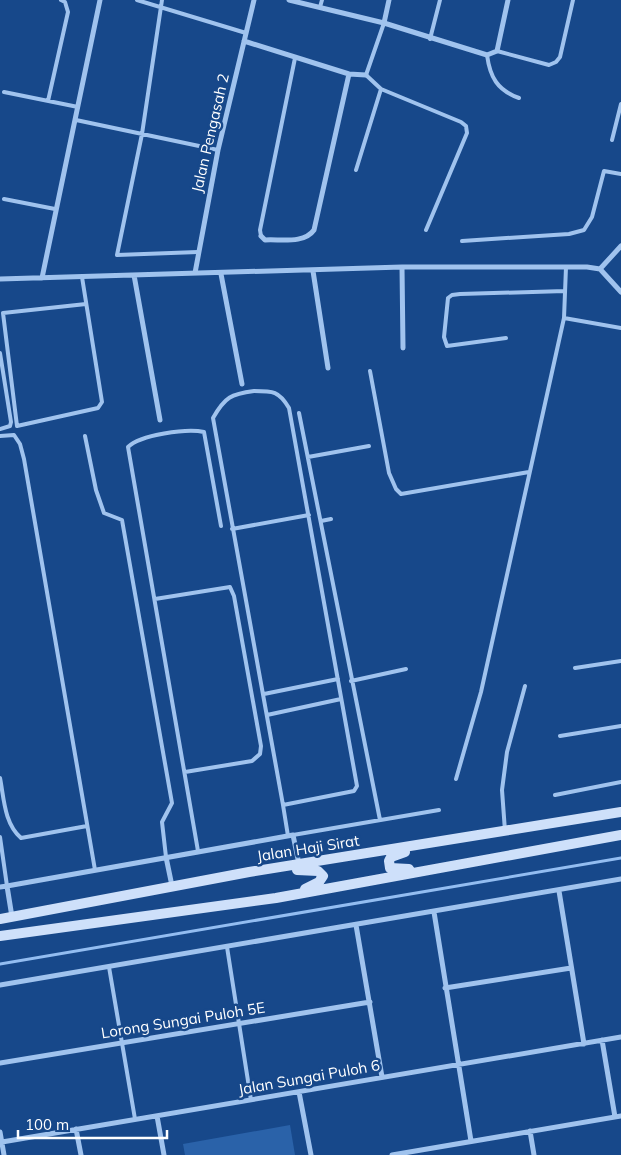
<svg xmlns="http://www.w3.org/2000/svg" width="621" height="1155" viewBox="0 0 621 1155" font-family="Mulish,sans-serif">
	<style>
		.green { fill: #2a62a9 }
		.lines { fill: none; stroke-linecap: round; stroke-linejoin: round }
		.stream { stroke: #93bdf1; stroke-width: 3 }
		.service { stroke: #a0c3ee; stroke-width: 4 }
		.minor { stroke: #a0c3ee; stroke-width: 5 }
		.secondary { stroke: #cee0fa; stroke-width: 10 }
		.labels { text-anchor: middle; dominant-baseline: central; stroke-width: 5; stroke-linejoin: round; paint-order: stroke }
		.street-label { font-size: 15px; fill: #fff; stroke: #17488a }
	</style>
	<rect width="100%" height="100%" fill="#17488a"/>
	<path class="green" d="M290 1125 295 1155H185L183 1144Z"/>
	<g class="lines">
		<path class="stream" d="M0 964 621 858"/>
		<path class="service" d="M137 0 246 33
			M162 0 142 134 117 255 198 252
			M320 7 322 0
			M384 23 366 75 381 89 461 122 466 126 467 133 426 230
			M430 39 440 0
			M497 51 549 65 556 62 560 57 573 0
			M487 55C490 77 497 90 519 98
			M4 92 78 107
			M48 101 68 12 65 2 61 0
			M76 120 218 150
			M612 140 621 104
			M356 170 381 89
			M4 199 55 209
			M261 236 260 230 295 58
			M462 241 569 234 584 230 592 217 604 171 621 174
			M82 277 102 402 98 408 17 426 3 313 86 304
			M564 318 621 328
			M506 338 447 346 444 337 448 298 452 295 460 294 565 291
			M0 353 11 422 10 426 0 429
			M370 371 389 473 396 489 401 494 529 472
			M254 391C273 391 279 391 289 408L357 786 354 791 283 805 213 418C225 397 231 394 254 391Z
			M299 413 380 820
			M0 436 14 435 20 444 24 459 95 870
			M85 436 96 490 104 513 122 520 172 803 162 822 166 857
			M308 457 369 446
			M321 521 331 519
			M232 529 309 515
			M155 599 230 587 234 596 261 746 260 754 252 761 185 772
			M575 668 621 661
			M351 681 406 669
			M264 694 338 679
			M267 715 341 699
			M560 736 621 726
			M0 778C4 798 4 823 21 838L87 826
			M456 779 481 692 564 318 566 267
			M555 795 621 782
			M283 805 288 836
			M505 831 502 790 507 752 525 686
			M293 835 439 810
			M0 837 7 886
			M198 851 128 447C140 435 187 428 204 432L221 526
			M227 947 251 1100
			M109 967 135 1119"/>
		<path class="minor" d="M289 0 384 23 487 55 497 51 508 0
			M384 23 389 0
			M244 41 349 74 366 75
			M261 236 265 240C281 239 304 244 314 230L349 74
			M402 267 403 348
			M600 269 621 246
			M313 271 328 368
			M195 273 218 150 254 0
			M221 274 242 384
			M134 275 160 420
			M42 278 100 0
			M0 279 402 267H587L600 269 621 292
			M166 857 172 886
			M7 886 293 835 299 864
			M0 887 7 886 12 917
			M559 891 584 1044
			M434 912 471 1141
			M356 925 382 1077
			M0 985 621 879
			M445 988 571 968
			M602 1040 615 1117
			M0 1063 370 1002
			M299 1092 311 1155
			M157 1116 164 1155
			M76 1129 81 1155
			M530 1131 534 1155
			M0 1132 4 1155
			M2 1142 621 1037
			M392 1155 621 1116"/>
		<path class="secondary" d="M405 852 391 857 389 861 390 868 409 869
			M297 870 318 871 323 876 319 882 305 889
			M0 919 249 872 621 812
			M0 936 276 898 621 835"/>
	</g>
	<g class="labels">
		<g class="street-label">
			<text transform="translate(210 133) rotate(-77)">Jalan Pengasah 2</text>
			<text transform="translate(308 848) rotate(-9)">Jalan Haji Sirat</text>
			<text transform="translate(183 1020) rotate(-9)">Lorong Sungai Puloh 5E</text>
			<text transform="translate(309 1077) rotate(-10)">Jalan Sungai Puloh 6</text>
		</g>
	</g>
	<path d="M18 1130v8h149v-8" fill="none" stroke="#ffffff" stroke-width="2.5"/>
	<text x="25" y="1130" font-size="15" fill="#ffffff" stroke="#17488a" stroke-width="4" paint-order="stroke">100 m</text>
</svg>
